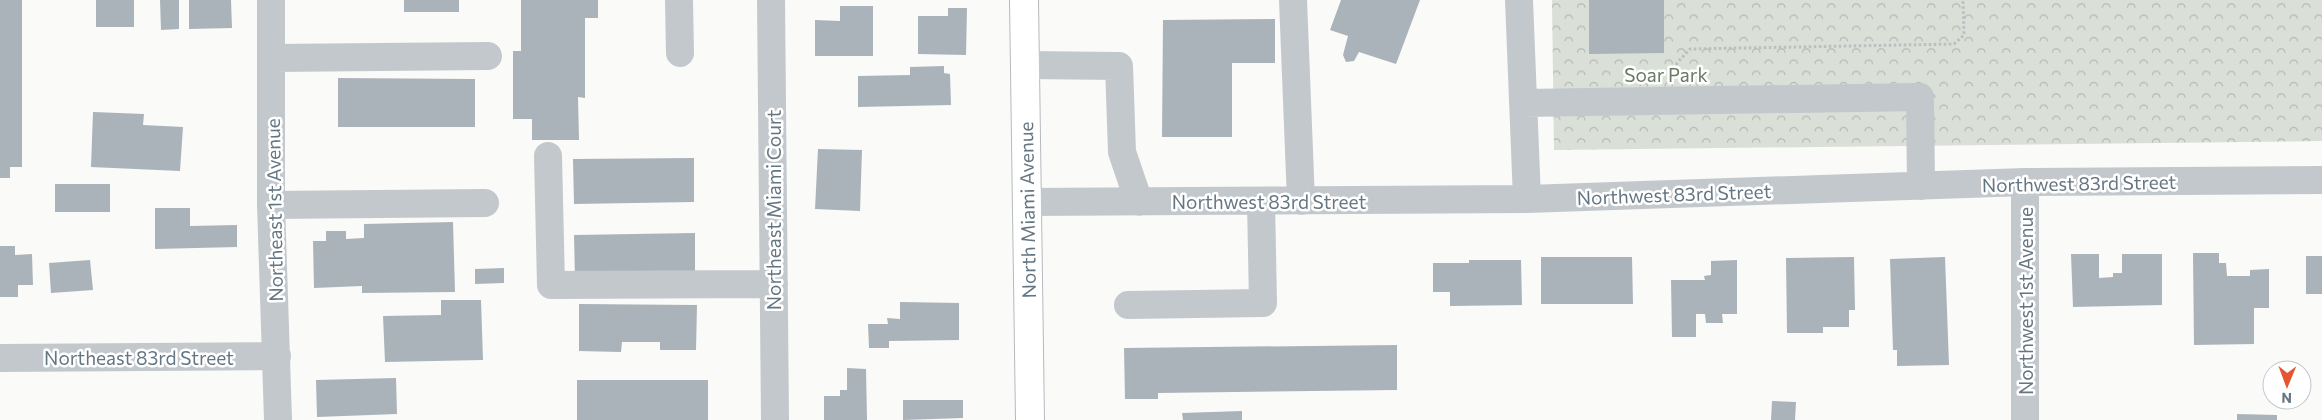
<svg xmlns="http://www.w3.org/2000/svg" width="2322" height="420" viewBox="0 0 2322 420" font-family="Commissioner,sans-serif">
	<style>
		.forest { fill: url(#forest-crowns) }
		.building { fill: #aab3b9 }
		.lines { fill: none; stroke-linecap: round; stroke-linejoin: round }
		.major-casing { stroke: #b5babe; stroke-width: 30 }
		.path { stroke: #bbbfc2; stroke-width: 3; stroke-dasharray: 2.5 2.5; stroke-linecap: butt }
		.minor { stroke: #c3c8cc; stroke-width: 28 }
		.major { stroke: #fff; stroke-width: 28 }
		.labels { text-anchor: middle; dominant-baseline: central; stroke-width: 5; stroke-linejoin: round; paint-order: stroke }
		.park-label { font-size: 19px; fill: #687a64; stroke: #fff }
		.street-label { font-size: 19px; fill: #657683; stroke: #fff }
	</style>
	<defs>
		<pattern id="forest-crowns" width="20" height="18" patternUnits="userSpaceOnUse" patternTransform="scale(1.25)"><rect width="20" height="18" fill="#dadfd7"/><path d="M2 6a3 3 0 1 1 6 0M12 15a3 3 0 1 1 6 0" fill="none" stroke="#b4b9b4"/></pattern>
	</defs>
	<rect width="100%" height="100%" fill="#fafaf8"/>
	<path class="forest" d="M1552 0H2322V141L1554 150Z"/>
	<path class="building" d="M0 0H22V167H10V178H0Z
		M96 0H134V27H96Z
		M160 0H179V29L161 30Z
		M189 0H231L232 28 189 29Z
		M404 0H459V12H404Z
		M521 0H598V18H585V98L578 97 579 140H532V119H513V51H521Z
		M1341 0H1420L1396 64 1359 52 1354 61 1346 62 1343 55 1348 36 1330 30Z
		M1589 0H1664V53L1589 54Z
		M840 6H873V56H815V20L840 21Z
		M948 8H967L966 55 918 54V16H948Z
		M1275 19V63H1232V137H1162L1163 20Z
		M944 66V73L950 74 951 105 858 107V76L910 75V67Z
		M338 78 475 79V127H338Z
		M93 112 144 114 143 125 183 127 180 171 91 167Z
		M818 149 862 150 860 211 815 209Z
		M694 158V202L574 204 573 159Z
		M55 184H110V212H55Z
		M155 208H190V226L237 225V247L155 249Z
		M453 222 455 292 362 293V286L314 288 313 241H326V231H346V239L364 238V224Z
		M695 233V278L575 279 574 235Z
		M0 246H15V255L32 254 33 285H18V297H0Z
		M2193 253H2219V263H2226L2227 276H2250V270L2269 269V308H2254V344L2194 345Z
		M2071 254H2099V278L2113 277V273H2122V254H2162V305L2073 307Z
		M2306 256H2322V294H2306Z
		M1541 257H1632L1633 304H1541Z
		M1854 257 1855 310H1849V327H1823V333H1787L1786 258Z
		M1945 257 1949 365 1897 366V350H1893L1890 259Z
		M90 260 93 290 51 293 49 263Z
		M1469 260H1521L1522 305 1450 306V292H1433V263H1469Z
		M1737 260V314H1722L1723 323H1706L1705 314H1696V337H1672L1671 280H1705L1704 276 1711 275V261Z
		M504 268V283L475 284V269Z
		M441 300H481L483 360 385 362 383 316 441 315Z
		M900 302 959 303V340L889 341V348H869L868 324H888L887 318 900 319Z
		M579 304 697 305 696 350H660V342H622L621 352 579 351Z
		M1397 345V390L1158 393V399H1125L1124 348Z
		M847 368 866 369 867 420H824V396H840V390H847Z
		M396 378 397 414 317 417 316 380Z
		M577 380H708V420H577Z
		M903 400H963V418L903 420Z
		M1772 401 1796 402 1795 420H1771Z
		M1242 411V420H1183L1182 413Z
		M2237 414 2277 415V420H2237Z"/>
	<g class="lines">
		<g class="major-casing">
			<path id="major" d="M1024 0 1030 420"/>
		</g>
		<path class="path" d="M1676 70 1677 63 1690 49 1954 44 1964 35 1963 0"/>
		<path class="minor" d="M271 0V205L278 420
			M679 0 680 53
			M771 0 775 420
			M1293 0 1301 201
			M1519 0 1527 199
			M272 58 488 56
			M1025 65 1119 66 1122 152 1139 202
			M1523 103 1920 97 1921 186
			M548 156 551 285 774 284
			M1027 202 1527 199 2025 182 2322 180
			M271 205 485 203
			M1128 305 1263 303 1261 201
			M0 358 277 356
			M2025 420V182"/>
		<use href="#major" class="major"/>
	</g>
	<g class="labels">
		<g class="park-label">
			<text x="1666" y="74">Soar Park</text>
		</g>
		<g class="street-label">
			<text transform="translate(2079 183) rotate(-1)">Northwest 83rd Street</text>
			<text transform="translate(1674 194) rotate(-2)">Northwest 83rd Street</text>
			<text x="1269" y="201">Northwest 83rd Street</text>
			<text transform="translate(274 210) rotate(-91)">Northeast 1st Avenue</text>
			<text transform="translate(773 210) rotate(-90)">Northeast Miami Court</text>
			<text transform="translate(1027 210) rotate(-91)">North Miami Avenue</text>
			<text transform="translate(2025 301) rotate(-90)">Northwest 1st Avenue</text>
			<text x="139" y="357">Northeast 83rd Street</text>
		</g>
	</g>
	<g transform="translate(2287 385) rotate(181)"><circle r="24" fill="#ffffff" stroke="#c1c8cd"/>
	<path d="M0-4L9 19L0 12L-9 19Z" fill="#e4572e"/>
	<text y="-8" font-size="14" font-weight="bold" text-anchor="middle" fill="#657683">N</text>
	</g>
</svg>
